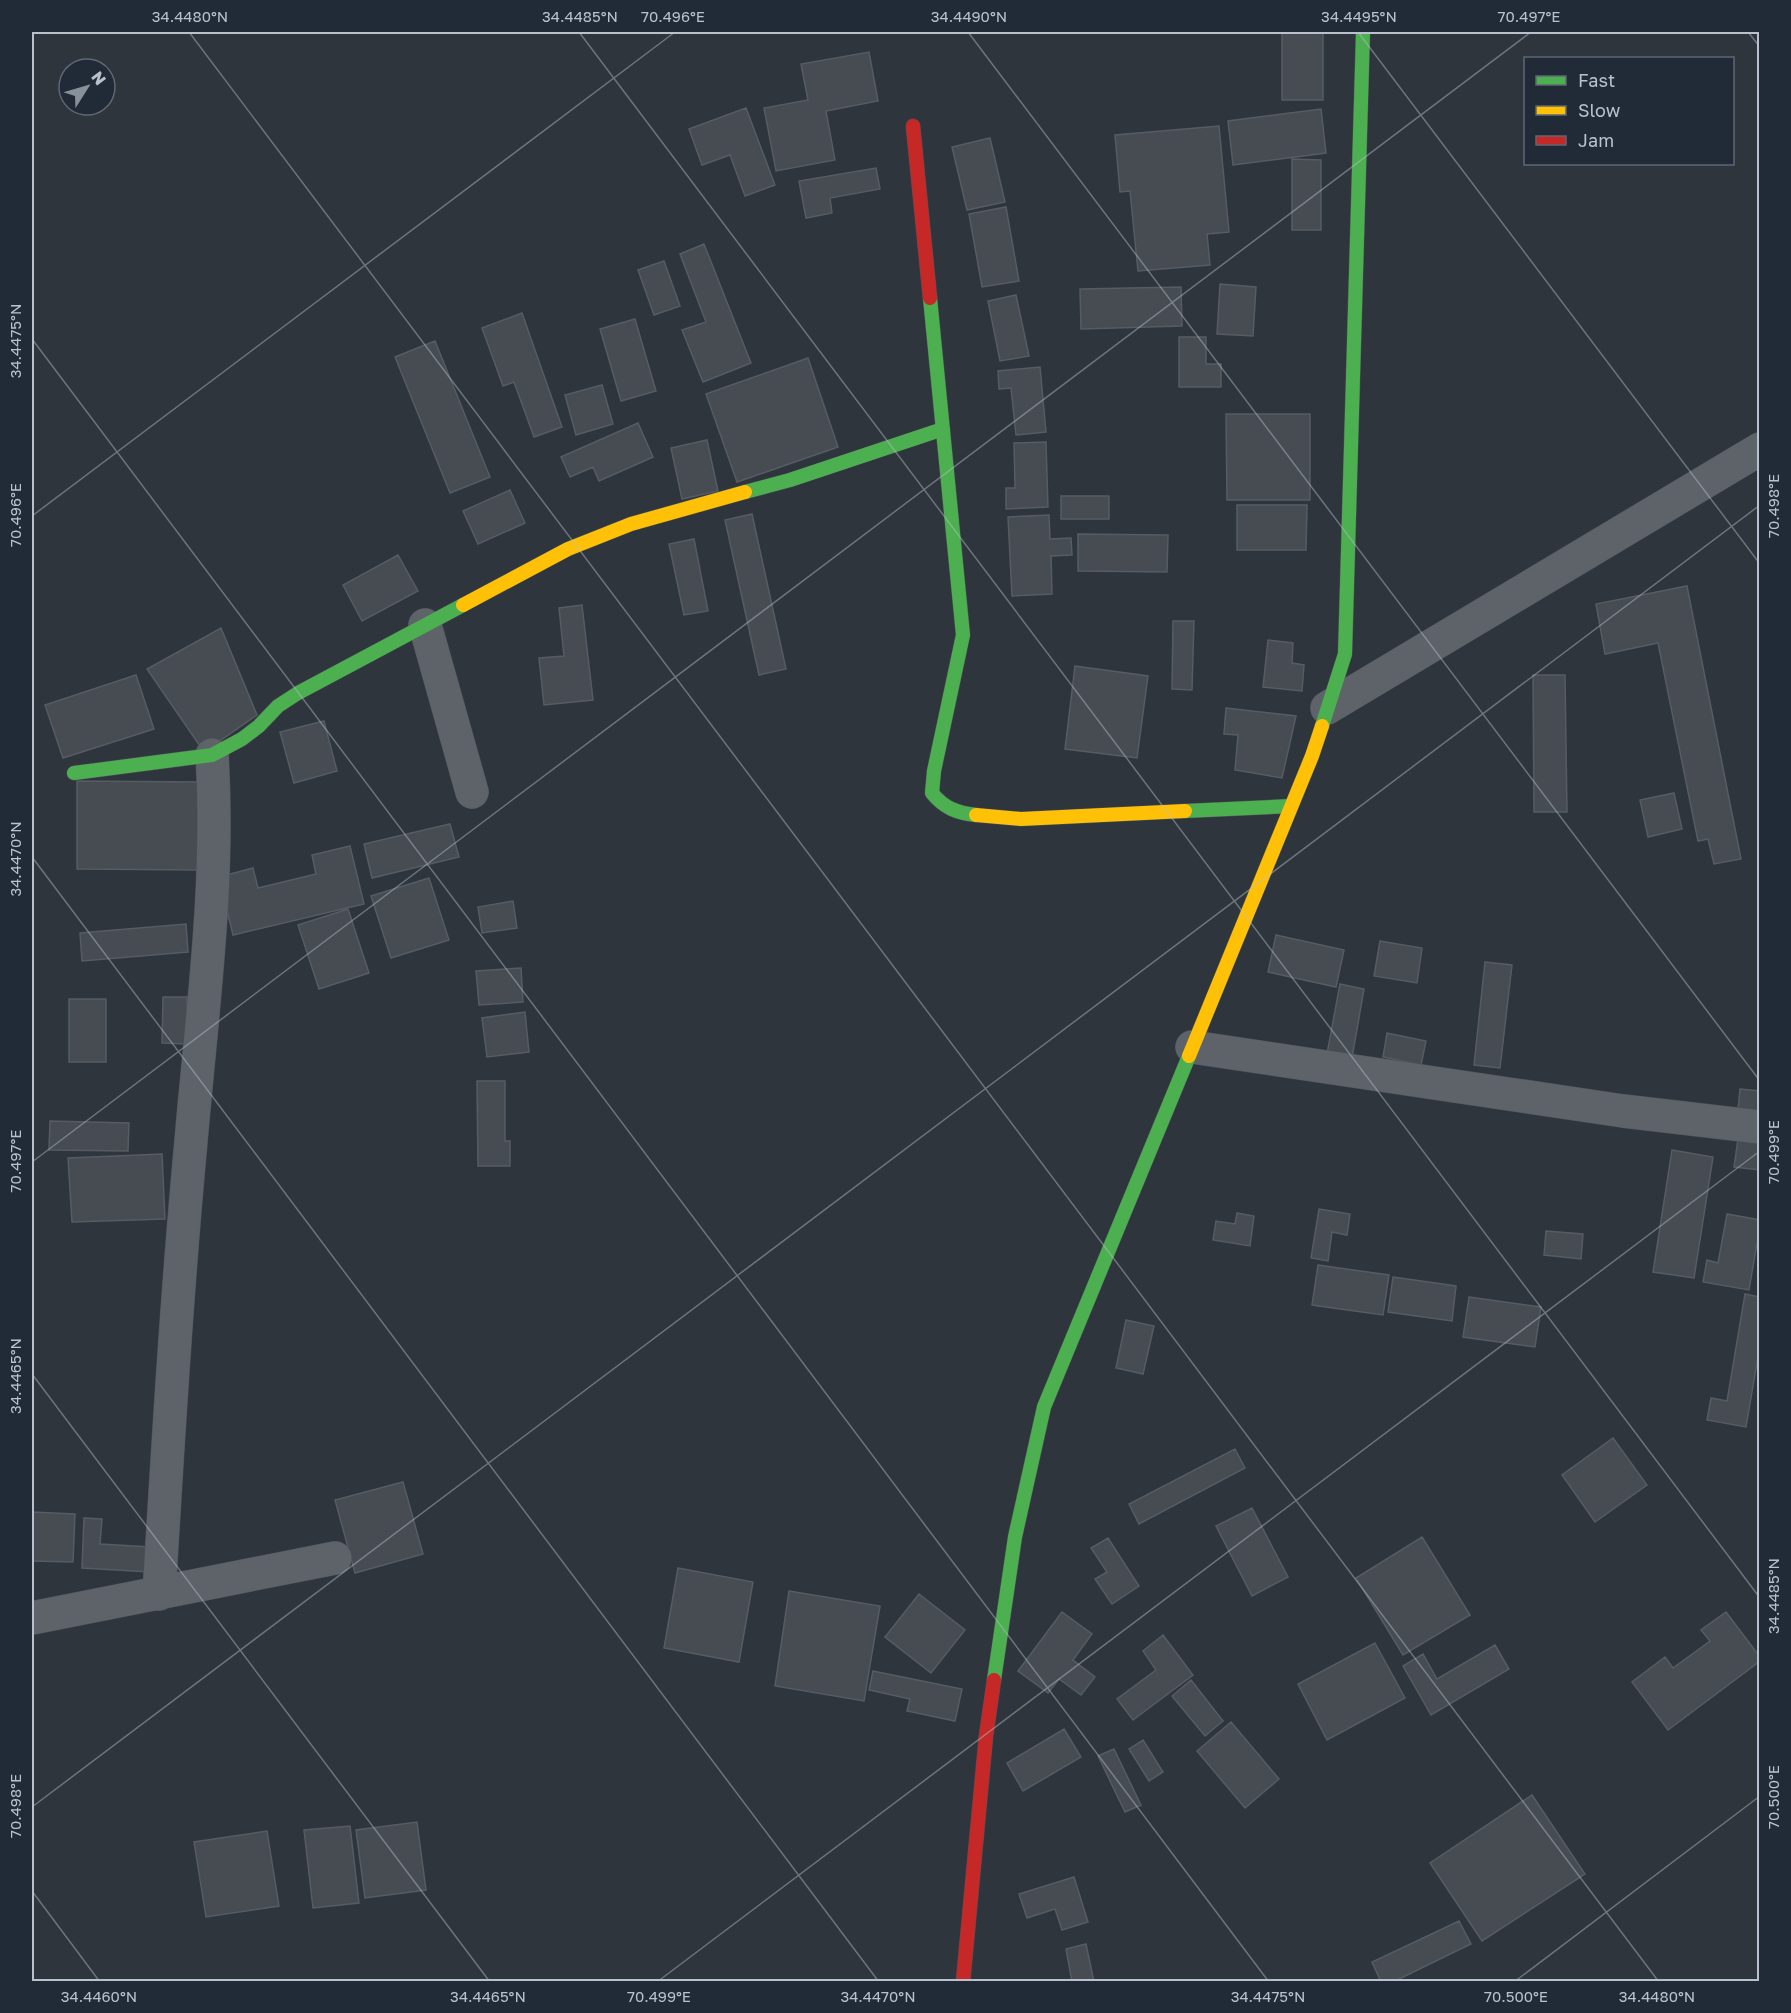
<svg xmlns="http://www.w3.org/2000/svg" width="1791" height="2013" viewBox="0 0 1791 2013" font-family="'Golos Text',sans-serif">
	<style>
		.building { fill: #464c52; stroke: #565c63; stroke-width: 1.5 }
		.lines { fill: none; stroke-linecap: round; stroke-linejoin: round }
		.street-casing { stroke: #4c5156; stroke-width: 34 }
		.fast-casing { stroke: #4c5156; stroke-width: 15 }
		.slow-casing { stroke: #4c5156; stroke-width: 15 }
		.jam-casing { stroke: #4c5156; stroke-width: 15 }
		.street { stroke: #5e636a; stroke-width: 33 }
		.fast { stroke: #4caf50; stroke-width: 14 }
		.slow { stroke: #ffc107; stroke-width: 14 }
		.jam { stroke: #c62828; stroke-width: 14 }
		.ticks { fill: none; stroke: #b9c1cc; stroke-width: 1.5; stroke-opacity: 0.45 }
		.neatline { fill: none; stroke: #b9c1cc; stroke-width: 2 }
		.ticks-label { font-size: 15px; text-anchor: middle; fill: #b9c1cc }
	</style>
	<rect width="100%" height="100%" fill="#2e353c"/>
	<path class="building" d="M1282 32H1323V100H1282Z
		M869 52 878 101 826 111 835 160 776 171 764 108 808 100 801 64Z
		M746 108 775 185 745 196 730 155 702 165 689 129Z
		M1321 109 1326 153 1233 165 1228 121Z
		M1219 126 1229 232 1207 234 1210 265 1138 271 1130 191 1120 192 1115 135Z
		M990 138 1005 202 967 210 952 147Z
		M1292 159 1321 160V230H1292Z
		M876 168 880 189 830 198 832 213 806 218 799 181Z
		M1006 207 1019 281 982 287 969 214Z
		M704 244 751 363 703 382 682 330 706 322 680 254Z
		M664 261 680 306 654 315 638 270Z
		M1220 284 1256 287 1253 336 1217 334Z
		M1181 287 1182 326 1081 329 1080 289Z
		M1016 295 1029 356 1000 361 988 301Z
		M522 313 562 427 534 437 514 382 503 386 482 328Z
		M635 319 656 391 621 401 600 329Z
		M1179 337H1206V364H1221V387H1179Z
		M435 341 490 477 450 493 395 357Z
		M808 358 838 447 737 482 706 394Z
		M1040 367 1046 432 1016 435 1011 388 999 389 998 371Z
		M602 385 613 424 576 435 565 395Z
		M1226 414H1310V500H1227Z
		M638 423 653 457 599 481 593 467 570 477 561 457Z
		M707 440 718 491 682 499 671 448Z
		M1046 442 1048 507 1006 509V488H1015L1014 443Z
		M510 490 525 523 478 544 463 511Z
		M1061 496H1109V519H1061Z
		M1237 505H1307L1306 550H1237Z
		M752 514 786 669 759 675 725 520Z
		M1049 515 1050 539 1071 538 1072 555 1051 556 1052 594 1012 596 1008 517Z
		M1078 534 1168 535 1167 572 1078 571Z
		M694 539 708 611 684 615 669 544Z
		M398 555 418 591 362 621 343 585Z
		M1687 586 1741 859 1714 864 1708 839 1698 841 1658 643 1605 654 1596 604Z
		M582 605 593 700 544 705 539 658 564 656 559 608Z
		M1173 621H1194L1192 690 1172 689Z
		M221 628 257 715 204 752 147 669Z
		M1268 640 1293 643 1292 663 1304 665 1302 691 1263 687Z
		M1075 666 1148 676 1137 758 1065 749Z
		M136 675 154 729 63 758 45 705Z
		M1533 675H1565L1567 812H1534Z
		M1226 708 1296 716 1282 778 1235 770 1238 735 1224 734Z
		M324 721 337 771 294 783 280 732Z
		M77 781 202 782 201 870 77 869Z
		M1674 793 1682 829 1648 837 1640 800Z
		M450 824 459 857 372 878 364 844Z
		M350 846 364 904 233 935 219 877 253 868 258 888 316 874 312 855Z
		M429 878 449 940 391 958 371 896Z
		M513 901 517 928 482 933 478 907Z
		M348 909 369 973 319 989 298 925Z
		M186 924 188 952 82 961 80 933Z
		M1276 935 1344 950 1336 987 1268 972Z
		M1380 941 1422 948 1417 983 1374 976Z
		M1485 962 1512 965 1500 1068 1474 1065Z
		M521 968 523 1002 479 1005 476 971Z
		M1340 984 1364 989 1352 1058 1327 1054Z
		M163 997H187L186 1044 162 1043Z
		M69 999H106V1062H69Z
		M525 1012 529 1052 487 1057 482 1018Z
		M1387 1033 1426 1041 1421 1065 1383 1057Z
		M477 1081H505V1141H510V1166H478Z
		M1740 1089 1760 1091V1113L1738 1110Z
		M50 1121 129 1123 128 1151 49 1150Z
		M1738 1139 1760 1141V1170L1734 1167Z
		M1672 1150 1713 1157 1694 1278 1653 1272Z
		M162 1154 165 1219 72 1222 68 1158Z
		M1319 1209 1350 1214 1347 1235 1332 1232 1328 1261 1311 1258Z
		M1237 1213 1254 1216 1250 1246 1213 1240 1216 1221 1235 1224Z
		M1727 1214 1760 1220V1237H1758L1749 1290 1703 1282 1707 1260 1718 1263Z
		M1546 1231 1583 1234 1581 1259 1544 1255Z
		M1318 1265 1389 1275 1383 1315 1312 1305Z
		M1393 1277 1456 1286 1452 1321 1388 1312Z
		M1745 1294 1760 1297V1345L1746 1427 1707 1420 1711 1398 1727 1401Z
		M1469 1297 1541 1307 1535 1347 1463 1337Z
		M1126 1320 1154 1326 1143 1374 1116 1368Z
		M1613 1438 1647 1485 1595 1522 1562 1475Z
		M1235 1449 1245 1468 1139 1524 1129 1504Z
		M403 1482 423 1554 355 1573 335 1500Z
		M1252 1508 1288 1577 1252 1596 1216 1526Z
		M32 1512 75 1514 73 1562 32 1561Z
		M84 1518 102 1519 100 1544 151 1547 150 1572 82 1568Z
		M1422 1537 1470 1615 1403 1655 1356 1578Z
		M1108 1538 1139 1586 1112 1604 1095 1579 1107 1572 1091 1548Z
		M678 1568 753 1582 739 1662 664 1648Z
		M789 1591 880 1606 864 1701 775 1686Z
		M919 1594 965 1630 931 1673 885 1637Z
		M1062 1612 1092 1634 1073 1660 1095 1677 1081 1695 1059 1679 1048 1693 1018 1671Z
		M1726 1612 1760 1657V1661L1668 1730 1632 1682 1665 1657 1673 1668 1710 1641 1701 1630Z
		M1163 1635 1193 1675 1133 1720 1117 1699 1156 1670 1143 1651Z
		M1375 1643 1405 1698 1327 1740 1298 1684Z
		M1495 1645 1509 1669 1431 1715 1403 1666 1423 1654 1437 1679Z
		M873 1671 962 1689 955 1721 907 1711 910 1699 869 1690Z
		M1191 1680 1223 1721 1205 1736 1172 1696Z
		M1231 1722 1279 1779 1245 1808 1197 1751Z
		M1064 1729 1081 1757 1023 1791 1007 1763Z
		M1143 1740 1163 1772 1149 1781 1129 1749Z
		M1114 1749 1141 1805 1125 1812 1098 1756Z
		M1532 1795 1585 1874 1482 1941 1430 1863Z
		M417 1822 426 1890 365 1898 356 1830Z
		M350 1826 359 1903 313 1908 304 1830Z
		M267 1831 279 1906 206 1917 194 1842Z
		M1074 1877 1088 1922 1062 1930 1055 1909 1027 1918 1019 1894Z
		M1459 1921 1471 1944 1393 1982H1381L1372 1962Z
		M1086 1944 1094 1982H1072L1066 1949Z"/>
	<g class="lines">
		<g class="street-casing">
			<path id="street" d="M425 625 472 792
				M1327 708 1760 449
				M1192 1047 1623 1111 1760 1127
				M159 1594C168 1443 177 1292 191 1141 202 1013 220 884 212 755
				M32 1618 335 1558"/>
		</g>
		<g class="fast-casing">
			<path id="fast" d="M930 298 963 635 934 771 932 793C944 808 957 813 976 815
				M745 492 790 480 943 429
				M1322 726 1345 654 1363 32
				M74 773 212 755 242 739 259 726 278 706 298 693 463 605
				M1185 811 1291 806
				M994 1680 1015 1537 1044 1407 1189 1056"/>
		</g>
		<g class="slow-casing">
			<path id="slow" d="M463 605 568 549 631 524 745 492
				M976 815 1021 819 1185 811
				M1189 1056 1312 756 1322 726"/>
		</g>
		<g class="jam-casing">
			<path id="jam" d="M913 126 930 298
				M963 1982 986 1736 994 1680"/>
		</g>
		<use href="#street" class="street"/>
		<use href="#fast" class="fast"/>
		<use href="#slow" class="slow"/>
		<use href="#jam" class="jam"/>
	</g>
	<path class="ticks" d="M189 32 1659 1982M579 32 1760 1598M968 32 1760 1081M1358 32 1760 564M1748 32 1760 47M32 339 1269 1982M32 516 675 32M32 857 879 1982M32 1162 1531 32M32 1374 490 1982M32 1807 1760 505M32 1891 100 1982M657 1982 1760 1151M1514 1982 1760 1796"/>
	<rect width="1791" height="2013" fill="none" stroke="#212b37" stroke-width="66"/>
	<rect x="1524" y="57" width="210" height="108" fill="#212b37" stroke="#5e6773" stroke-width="1.5"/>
	<rect x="1536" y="76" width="30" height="9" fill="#4caf50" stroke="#5e6773" stroke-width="1.5"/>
	<text x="1578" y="87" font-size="18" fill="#b9c1cc">Fast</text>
	<rect x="1536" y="106" width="30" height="9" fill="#ffc107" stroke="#5e6773" stroke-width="1.5"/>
	<text x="1578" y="117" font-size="18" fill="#b9c1cc">Slow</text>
	<rect x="1536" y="136" width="30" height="9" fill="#c62828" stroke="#5e6773" stroke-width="1.5"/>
	<text x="1578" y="147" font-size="18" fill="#b9c1cc">Jam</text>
	<g transform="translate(87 87) rotate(53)"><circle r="28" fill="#212b37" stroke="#5e6773" stroke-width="1.5"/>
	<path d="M0-4.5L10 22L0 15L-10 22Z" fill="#88909a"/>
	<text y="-9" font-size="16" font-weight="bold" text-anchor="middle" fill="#b9c1cc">N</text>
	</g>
	<rect x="33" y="33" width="1725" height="1947" class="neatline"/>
	<g class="ticks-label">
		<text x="190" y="22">34.4480°N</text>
		<text x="580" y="22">34.4485°N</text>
		<text x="673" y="22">70.496°E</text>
		<text x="969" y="22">34.4490°N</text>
		<text x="1359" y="22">34.4495°N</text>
		<text x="1529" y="22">70.497°E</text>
		<text transform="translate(16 341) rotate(-90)" y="5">34.4475°N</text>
		<text transform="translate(1774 506) rotate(-90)" y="5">70.498°E</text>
		<text transform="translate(16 515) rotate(-90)" y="5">70.496°E</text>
		<text transform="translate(16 859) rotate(-90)" y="5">34.4470°N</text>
		<text transform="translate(1774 1152) rotate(-90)" y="5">70.499°E</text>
		<text transform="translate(16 1161) rotate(-90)" y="5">70.497°E</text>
		<text transform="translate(16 1376) rotate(-90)" y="5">34.4465°N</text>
		<text transform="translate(1774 1596) rotate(-90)" y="5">34.4485°N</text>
		<text transform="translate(1774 1797) rotate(-90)" y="5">70.500°E</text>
		<text transform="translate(16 1806) rotate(-90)" y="5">70.498°E</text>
		<text x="99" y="2002">34.4460°N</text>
		<text x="488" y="2002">34.4465°N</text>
		<text x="659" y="2002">70.499°E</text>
		<text x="878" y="2002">34.4470°N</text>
		<text x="1268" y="2002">34.4475°N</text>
		<text x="1516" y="2002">70.500°E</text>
		<text x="1657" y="2002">34.4480°N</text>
	</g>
</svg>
